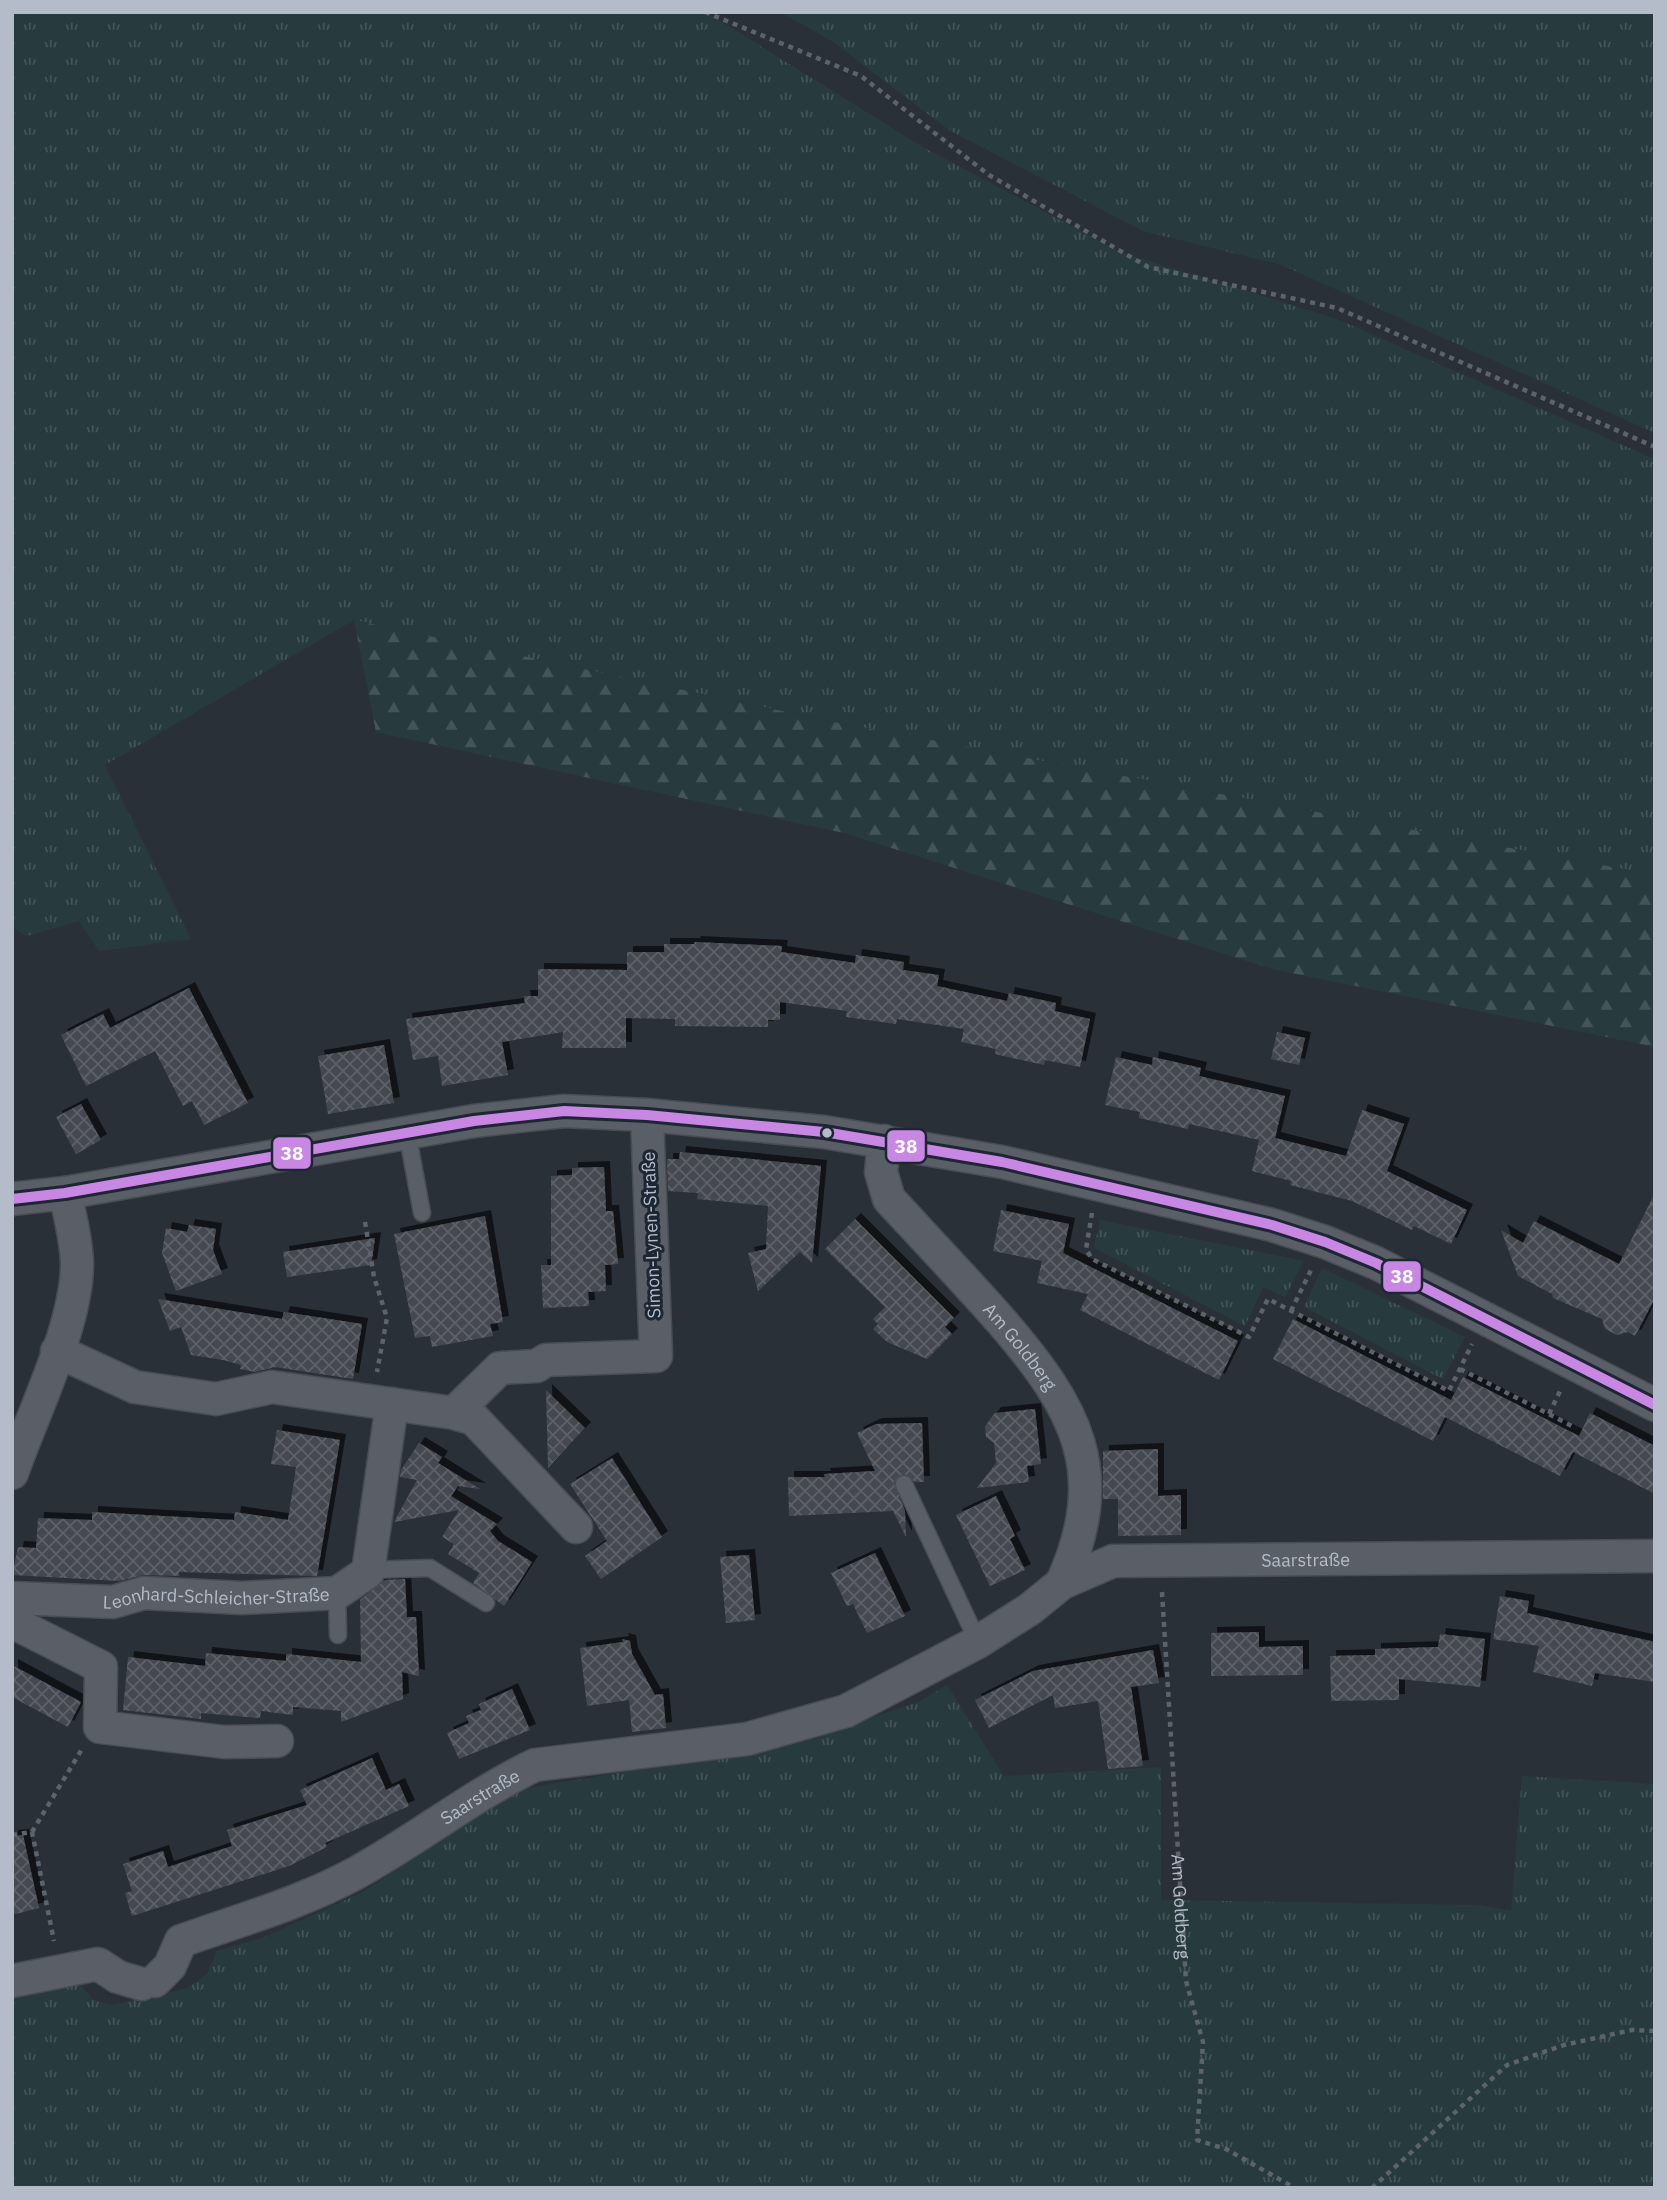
<svg xmlns="http://www.w3.org/2000/svg" width="1667" height="2200" viewBox="0 0 1667 2200" font-family="'IBM Plex Sans',sans-serif">
	<style>
		.grass { fill: url(#grass-tufts) }
		.forest { fill: url(#forest-firs) }
		.building { fill: url(#building-cross-hatch); filter: url(#shadow) }
		.lines { fill: none; stroke-linecap: round; stroke-linejoin: round }
		.lane-casing { stroke: #484c53; stroke-width: 19 }
		.street-casing { stroke: #484c53; stroke-width: 35 }
		.path { stroke: #5d636a; stroke-width: 4.5; stroke-dasharray: 5 5; stroke-linecap: butt }
		.lane { stroke: #5a5e66; stroke-width: 16 }
		.street { stroke: #5a5e66; stroke-width: 32 }
		.bus-1-casing { stroke: #1d2633; stroke-width: 16 }
		.bus-1 { stroke: #c787e3; stroke-width: 10 }
		.bus-dot { fill: #b4bcc9; stroke: #1d2633; stroke-width: 2.5 }
		.labels { text-anchor: middle; dominant-baseline: central; stroke-width: 6; stroke-linejoin: round; paint-order: stroke }
		.street-label { font-size: 18px; fill: #b4bcc9; stroke: #1d2633 }
		.line-badge { stroke: #1d2633; stroke-width: 2.5 }
		.badge-label { font-size: 19px; text-anchor: middle; font-weight: bold; fill: #fff }
	</style>
	<defs>
		<pattern id="grass-tufts" width="24" height="20" patternUnits="userSpaceOnUse" patternTransform="scale(1.75)"><rect width="24" height="20" fill="#273a3e"/><path d="M3 7l-1-3M5 7V3M7 7l1-3M15 17l-1-3M17 17v-4M19 17l1-3" fill="none" stroke="#445559"/></pattern>
		<pattern id="forest-firs" width="22" height="20" patternUnits="userSpaceOnUse" patternTransform="scale(1.75)"><rect width="22" height="20" fill="#273a3e"/><path d="M5 1l3.5 6h-7zM16 11l3.5 6h-7z" fill="#445559"/></pattern>
		<pattern id="building-cross-hatch" width="8" height="8" patternUnits="userSpaceOnUse" patternTransform="scale(1.75)"><rect width="8" height="8" fill="#444950"/><path d="M0 0l8 8M0 8l8-8" fill="none" stroke="#5d6168"/></pattern>
		<filter id="shadow"><feDropShadow dx="6" dy="-6" stdDeviation="0" flood-color="#0009"/></filter>
	</defs>
	<rect width="100%" height="100%" fill="#2a3038"/>
	<path class="grass" d="M12 12H706L921 146 1122 253 1337 319 1643 454 1655 460V875L834 722 354 620 105 765 191 939 99 951 79 921 27 936 12 927Z
		M780 12H1655V433L1282 265 1143 231 949 130 832 41Z
		M1100 1220 1304 1261 1285 1297 1263 1287 1245 1326 1094 1248Z
		M1322 1268 1465 1337 1443 1379 1304 1307Z
		M947 1685 1004 1776 1161 1767V1900L1480 1905 1511 1911 1522 1776 1655 1784V2188H12V1998L79 1984 94 2000 113 2005 188 1988 207 1974 217 1951 262 1938 363 1892 519 1789 774 1748 919 1702Z"/>
	<path class="forest" d="M354 620 834 722 1655 875V1047L1272 969 844 833 376 732Z"/>
	<path class="building" d="M695 942 782 946 781 952 855 963 856 955 904 962 903 970 939 975 937 986 1007 1001 1009 993 1056 1003 1055 1011 1090 1019 1080 1067 1045 1060 1044 1065 995 1054 996 1049 961 1042 964 1029 897 1019 896 1024 846 1017 847 1011 780 1002V1020H768V1027L675 1026V1019L626 1018V1048H562L563 1032 502 1042 508 1075 442 1086 438 1056 413 1060 406 1019 525 1003 524 996H538V969L627 970V952H664V944H694Z
		M189 988 248 1103 204 1125 192 1101 183 1106 155 1051 86 1086 61 1035 103 1014 110 1028Z
		M1277 1032 1305 1038 1299 1065 1271 1059Z
		M384 1045 394 1103 328 1114 318 1056Z
		M1116 1057 1152 1065 1153 1057 1201 1068 1199 1076 1285 1096 1275 1138 1346 1156 1362 1110 1404 1124 1387 1171 1467 1210 1451 1244 1414 1226 1412 1230 1352 1201 1290 1185 1291 1181 1252 1171 1259 1140 1189 1124 1188 1129 1139 1118 1140 1112 1105 1105Z
		M81 1104 101 1140 76 1154 56 1117Z
		M680 1152 821 1166 812 1263 800 1252 758 1291 748 1253 766 1249 768 1206 697 1199 698 1193 668 1191 667 1159H679Z
		M604 1167 606 1211H613L618 1264 605 1265 606 1291 588 1292 589 1306 543 1308 541 1265H551V1176L572 1175V1168Z
		M1655 1193V1298L1635 1336 1628 1332 1617 1335 1605 1329 1602 1319 1553 1298 1552 1294 1518 1276 1501 1230 1523 1243 1534 1221 1619 1264Z
		M1001 1210 1069 1224 1063 1253 1238 1341 1219 1380 1080 1310 1088 1294 1037 1283 1042 1261 993 1251Z
		M485 1216 503 1322 490 1324 493 1336 432 1347 430 1336 415 1338 394 1234Z
		M855 1219 954 1318 945 1327 952 1334 927 1359 887 1342 873 1329 878 1324 873 1319 885 1307 825 1249Z
		M189 1225 216 1229 213 1250 222 1274 176 1291 162 1253 166 1228 187 1232Z
		M375 1238 371 1265 287 1277 283 1252Z
		M158 1299 282 1319 284 1312 362 1324 353 1379 275 1367 255 1372 240 1369 241 1365 223 1360 191 1355 181 1327 170 1331Z
		M1293 1319 1451 1400 1463 1377 1579 1436 1590 1413 1655 1446V1494L1573 1452 1560 1476 1445 1417 1433 1441 1273 1359Z
		M546 1390 585 1428 548 1468Z
		M1035 1409 1041 1464 1027 1466 1029 1482 977 1488 996 1463 994 1443 986 1437 985 1426 995 1413Z
		M922 1423 924 1482H915L904 1474 894 1482 905 1511 906 1537 893 1511 789 1516 788 1477H825L824 1474 875 1471 857 1433 876 1424Z
		M277 1430 340 1440 317 1576 179 1572V1576L144 1575 119 1581 12 1575 18 1547 36 1548 38 1518 92 1520V1512L234 1520 235 1512 288 1520 296 1467 271 1464Z
		M419 1443 442 1457 438 1463 480 1489 458 1486 451 1496 497 1524 490 1531 498 1541 532 1562 504 1606 473 1583 479 1573 448 1554 454 1544 442 1537 459 1510 394 1522 417 1480 400 1477 401 1470Z
		M1158 1449V1496L1181 1495V1535L1118 1536V1499H1103V1451Z
		M612 1458 662 1537 601 1579 585 1556 607 1541 570 1484Z
		M996 1496 1015 1536 1010 1539 1025 1570 990 1586 956 1515Z
		M875 1553 905 1616 867 1633 853 1604 847 1606 831 1573Z
		M749 1555 755 1620 726 1623 720 1557Z
		M405 1579 407 1617H416L419 1676 402 1672 403 1699 341 1722V1711L293 1707V1715L261 1711 260 1718 201 1713V1719L123 1710 128 1657 205 1666 206 1653 286 1661V1654L361 1662 360 1600 384 1580Z
		M1500 1596 1529 1601 1527 1613 1655 1642V1682L1595 1673 1592 1686 1533 1672 1539 1646 1493 1639Z
		M1259 1632V1647L1303 1646V1675L1211 1676V1633Z
		M1440 1634 1485 1639 1480 1687 1399 1679V1700L1331 1701 1330 1656 1375 1655V1649L1438 1647Z
		M622 1639 630 1641 632 1654 655 1695 663 1694 666 1728 632 1732 629 1700 587 1706 580 1648 623 1642Z
		M1153 1650 1159 1683 1131 1687 1143 1766 1108 1769 1098 1701 1055 1708 1053 1695 989 1728 975 1700 1033 1671Z
		M12 1665 81 1702 68 1727 12 1697Z
		M512 1689 530 1730 459 1759 447 1733 469 1723 466 1716 481 1710 479 1704Z
		M372 1758 386 1790 399 1784 409 1806 325 1843 327 1847 289 1866 132 1916 125 1893 132 1891 123 1864 163 1851 168 1867 232 1846 227 1830 307 1805 300 1790Z
		M23 1835 39 1908 12 1915V1836Z"/>
	<g class="lines">
		<g class="lane-casing">
			<path id="lane" d="M407 1132 422 1213
				M904 1484 978 1642
				M367 1570 430 1568 486 1603
				M337 1593 338 1635"/>
		</g>
		<g class="street-casing">
			<g id="street">
				<path id="s2" d="M884 1141 881 1172 889 1199C927 1240 965 1280 1002 1322 1076 1408 1112 1471 1062 1583"/>
				<path d="M12 1199 65 1193 474 1121 564 1111 647 1115 824 1132 1002 1162 1272 1225 1325 1242 1376 1263 1655 1405"/>
				<path d="M57 1351 135 1387 216 1399 272 1387 454 1413 500 1368 537 1366 546 1360 656 1356 647 1115"/>
				<path d="M454 1413 474 1419 576 1527"/>
				<path d="M12 1473C33 1413 78 1323 77 1262 76 1238 70 1216 65 1193"/>
				<path id="s3" d="M12 1598 113 1602 144 1593 242 1598 337 1593 368 1572 392 1404"/>
				<path d="M12 1622 101 1667 100 1727 224 1742 277 1741"/>
				<path d="M12 1981 98 1964 118 1977 142 1984"/>
				<path id="s4" d="M155 1981 170 1966 181 1941C240 1920 301 1903 356 1873 417 1840 472 1795 535 1765L747 1739 846 1711 978 1642 1030 1609 1062 1583 1113 1561 1655 1556"/>
			</g>
		</g>
		<g class="path">
			<path d="M705 12 861 76 989 175 1148 267 1337 308 1655 447"/>
			<path d="M1092 1213 1086 1249 1092 1259 1249 1337 1268 1299 1449 1391 1472 1344"/>
			<path d="M365 1222 374 1277 387 1318 377 1372"/>
			<path d="M1291 1311 1312 1268"/>
			<path d="M1460 1369 1576 1428"/>
			<path d="M1549 1414 1561 1389"/>
			<path id="s1" d="M1162 1592 1186 1981 1203 2042 1197 2140 1226 2149 1295 2188"/>
			<path d="M32 1832 82 1749"/>
			<path d="M12 1835 32 1832 54 1941"/>
			<path d="M1372 2188 1507 2065 1564 2045 1632 2030 1655 2031"/>
		</g>
		<use href="#lane" class="lane"/>
		<use href="#street" class="street"/>
		<g class="bus-1-casing">
			<path id="bus-1" d="M12 1199 65 1193 474 1121 564 1111 647 1115 824 1132 1002 1162 1272 1225 1325 1242 1376 1263 1655 1405"/>
		</g>
		<use href="#bus-1" class="bus-1"/>
	</g>
	<circle class="bus-dot" cx="827" cy="1133" r="6"/>
	<g class="labels">
		<g class="street-label">
			<text transform="translate(651 1235) rotate(-92)">Simon-Lynen-Straße</text>
			<text stroke="none"><textPath href="#s2" startOffset="257">Am Goldberg</textPath></text>
			<text stroke="none"><textPath href="#s4" startOffset="1262">Saarstraße</textPath></text>
			<text stroke="none"><textPath href="#s3" startOffset="205">Leonhard-Schleicher-Straße</textPath></text>
			<text stroke="none"><textPath href="#s4" startOffset="382">Saarstraße</textPath></text>
			<text stroke="none"><textPath href="#s1" startOffset="315">Am Goldberg</textPath></text>
		</g>
	</g>
	<g class="line-badge">
		<rect x="886" y="1129" width="40" height="34" rx="7" fill="#c787e3"/>
		<rect x="272" y="1136" width="40" height="34" rx="7" fill="#c787e3"/>
		<rect x="1382" y="1260" width="40" height="33" rx="7" fill="#c787e3"/>
	</g>
	<g class="badge-label">
		<text x="906" y="1153">38</text>
		<text x="292" y="1160">38</text>
		<text x="1402" y="1283">38</text>
	</g>
	<rect width="1667" height="2200" fill="none" stroke="#b4bcc9" stroke-width="28"/>
</svg>
